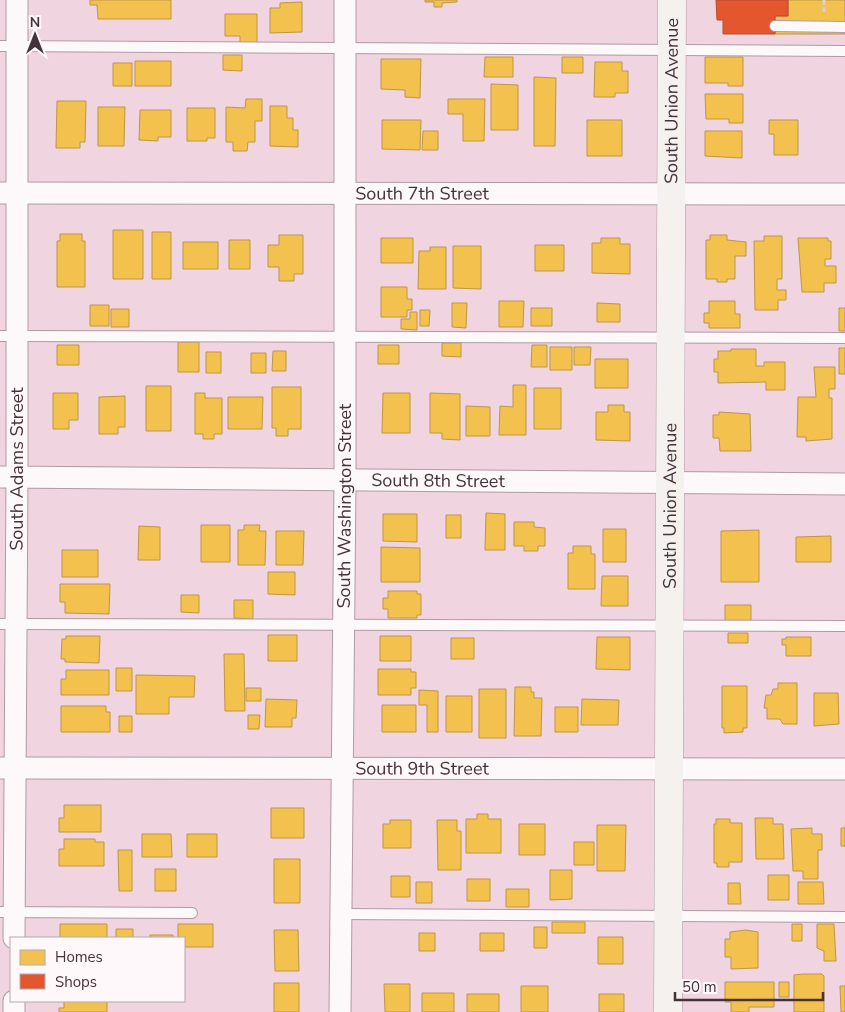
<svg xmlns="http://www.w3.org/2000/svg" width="845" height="1012" viewBox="0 0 845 1012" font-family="'Nunito Sans',sans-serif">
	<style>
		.homes { fill: #f2c14e; stroke: #be9648 }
		.shops { fill: #e4572e; stroke: #b54c32 }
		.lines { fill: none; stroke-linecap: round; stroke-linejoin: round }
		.lane-casing { stroke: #b09ba3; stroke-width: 12 }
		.street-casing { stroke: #b09ba3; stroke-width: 23 }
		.secondary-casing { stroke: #b09ba3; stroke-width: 29 }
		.path { stroke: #d9d1d5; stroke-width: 3; stroke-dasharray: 5 2.5; stroke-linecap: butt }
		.lane { stroke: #fdf9fa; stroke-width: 10 }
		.street { stroke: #fdf9fa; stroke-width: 21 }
		.secondary { stroke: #f4f1ee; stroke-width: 28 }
		.labels { text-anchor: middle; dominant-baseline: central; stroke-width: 5; stroke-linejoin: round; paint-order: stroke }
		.street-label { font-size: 18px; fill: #46323a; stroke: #fef8fa }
	</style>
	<rect width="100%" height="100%" fill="#f0d4df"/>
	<path class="homes" d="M90 0H171V19H98L97 5H90Z
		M425 0H457V2L442 3V7H434V2H425Z
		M788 0H845V34H775V16H788Z
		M302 2V32L270 33V8H280V3Z
		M225 14H257V43L240 44V36H225Z
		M223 55H242V71L223 70Z
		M485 57H513V77H484Z
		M562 57H583V73H562Z
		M705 57H743V86H728V83H705Z
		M381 59H421L420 98 405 97V90L381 89Z
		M135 61H171V86H135Z
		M595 62H622V71H628V93H615V97H594Z
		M113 63H132V86H113Z
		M534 77 556 78 555 146H534Z
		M491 84 518 85V130H491Z
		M705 94H743V123H729V119H706Z
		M246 99H262V121H255V142H248L247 151H233V142H226V107L245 108Z
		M448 99H485L484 141H463V114H448Z
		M57 101H86L85 142H80V148H56Z
		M270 106H287V118H293V130H298V147L270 146Z
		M98 107H125L124 146H98Z
		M187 108H215V138H207V141H187Z
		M140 110H171V137H158V141L139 140Z
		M382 120H421L420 150 382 149Z
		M587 120H622V156H587Z
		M769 120H798V155H774V134H769Z
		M423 131H438V150H422Z
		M705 131H742V158L705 156Z
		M113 230H143V279H113Z
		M152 232H171V279H152Z
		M60 234H82V241H85V287H57V241H60Z
		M279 235H303V274H294V281H279V267H268V245H279Z
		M710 235H727V240L746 242V256H735V279H727V282H717V279H706V240H710Z
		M764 236H782V279H777V290H786V300H778V310H755L754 241H764Z
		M381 238H413V263H381Z
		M601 238H620V244H630V274L592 273V243H601Z
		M798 238H828V241H831V259H825V266H836V283H824V292H802Z
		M229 240H250V269H229Z
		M183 242H218V269H183Z
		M535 245H564V271H535Z
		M453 246H481V289L453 288Z
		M430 247H446V289H418L419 251H430Z
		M381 287H407V299H412V310H407V317H381Z
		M499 301H524L523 327H499Z
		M709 301H735V314H740V328H709V323H704V313H709Z
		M452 303H467L466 328 452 327Z
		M597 303 620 304V322H597Z
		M90 305H109V326H90Z
		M531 308H552V326H531Z
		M839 308H845V331H839Z
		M111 309H129V327H111Z
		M420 310H430L429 326H420Z
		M410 312H417V330L401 329V319H410Z
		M178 342H199V372H178Z
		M442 343H461V357L442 356Z
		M57 345H79V365H57Z
		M378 345H399V364H378Z
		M532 345H547V367H531Z
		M550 347H572V370H550Z
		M574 347H591L590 365H574Z
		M839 348H845V374H839Z
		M731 349H756V366H764V362H785V390H766V382L718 383V372H714V359H718V351H731Z
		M273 351H286V371H272Z
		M206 352H221V373H206Z
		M251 353H266V373H251Z
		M595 359H628V388H595Z
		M814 367H835V389H829V398H832V439L806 441V437H797L798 397H816Z
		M513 385H526V435H499L500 406 513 407Z
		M146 386H171V431H146Z
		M272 387H301V429H288V436H276V428H272Z
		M534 388H561V429H534Z
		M53 393H78V420H69V429H53Z
		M195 393H205V398H222V434H214V439H203V434H195Z
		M383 393H410V433H382Z
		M430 393 460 394V440L442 439V433H430Z
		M125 396V427H118V434H99V397Z
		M228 397H263L262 429H228Z
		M608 405H624V412H630V441L596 440V412H608Z
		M466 406 490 407V436H466Z
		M719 412 750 414 751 451H720L719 438H713V415H719Z
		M486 513 505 514V550H485Z
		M383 514H417V542L383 541Z
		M446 515H461V538H446Z
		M514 522H534V527L545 528V546H538V551H524V546H514Z
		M201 525H230V562H201Z
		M244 525H260L259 531H266L265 565H238V530H244Z
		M139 526 160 527V560H138Z
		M603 529H626V562H603Z
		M759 530V582H721V531Z
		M276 531H304L303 565H276Z
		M831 536V562H796V537Z
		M573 546H591V554H595V589H568V553H573Z
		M381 547 420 548V582H381Z
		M62 550H98V577H62Z
		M268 572H295V595L268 594Z
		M602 576H628V606H601Z
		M60 584H110L109 614 65 613V602H60Z
		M388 591H417V594H421V615H417V618H388V609H383V598H388Z
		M181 595H199V613L181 612Z
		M234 600H253V619L234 618Z
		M725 605H751V621H725Z
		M728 633H748V643H728Z
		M268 635H297V661H268Z
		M66 636H100L99 663 65 662V659H61L62 639H66Z
		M380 636H411V661H380Z
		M597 637H630V670L596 669Z
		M786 637H811V656H786V645H782V639H786Z
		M451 638H474V659H451Z
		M224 654H244L245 711H225Z
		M116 668H132V691H116Z
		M378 669H411V672H416V688H411V695H378Z
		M66 670H109V695H61V679H66Z
		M136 675 195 676 194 697H169V714H136Z
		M778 683H797V724H783L780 719H767V708H764L766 695H771L773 689H778Z
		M722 686H747V728H743V732L724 733V728H722Z
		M515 687H531V692H534V698H542L541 736H514Z
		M246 688H261V701H246Z
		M479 689H506V738H479Z
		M419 690 438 691V732H427V705H419Z
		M814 693H838L839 724 814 726Z
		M446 696H472V732H446Z
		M266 699 297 700 296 718H292V727H265Z
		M582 699 619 700 618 725H581Z
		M382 705H416V732H382Z
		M61 706H106V712H110V732H61Z
		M555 707H578V732H555Z
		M248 715H260L259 729H248Z
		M119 716H132V732H119Z
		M64 805H101V832H59V818H64Z
		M271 808H304V838H271Z
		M477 814H488V819H501V853H466V819H477Z
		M755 818H773V824H783L784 859H756Z
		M716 819H730V823H742V862H729V867H717V863H714V824H716Z
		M390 820H411V848H383V824H390Z
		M437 820H457V831H461V870H438Z
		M519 824H545V855H519Z
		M597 825H626L625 871H597Z
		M812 828V834H822V850H818V879H803V871H793L791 829Z
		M841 828H845V846H841Z
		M142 834H171L172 857H142Z
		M187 834H217V857H187Z
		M64 839H95V842H104V866H59V849H64Z
		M574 842H594V865H574Z
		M118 850H132V891H119Z
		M274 859H300V903H274Z
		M155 869H176V891H155Z
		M550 870H572V899L550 900Z
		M768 875H789V900H768Z
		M391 876H410V897H391Z
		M467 879H490V901H467Z
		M416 882H432V903H416Z
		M798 882H823L824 904H798Z
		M728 883H740L741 904H728Z
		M506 889H529V907H506Z
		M552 922H585V933H552Z
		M60 924H107V938H60Z
		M178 924H213V947H184V938H178Z
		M792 924H802V941H792Z
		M817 924H834L836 961H824V951L817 948Z
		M534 927H547V948H534Z
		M116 929H133V938H116Z
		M274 930H298L299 971H275Z
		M746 930 758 932V968L731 969V957H725V939H730V932Z
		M419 933H435V951H419Z
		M480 933H504V951H480Z
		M150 935H173V938H150Z
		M598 937H623V964H598Z
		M803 974H822L824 976V1012H794V975Z
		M725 982H774V1007H749V1012H731V1002H725Z
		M779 982H789V997H779Z
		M274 983H299V1012H274Z
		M384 984H410V1012H385Z
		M521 986H548V1012H521Z
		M840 986H845V1012H841Z
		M422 993H454V1012H422Z
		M467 994H499V1012H467Z
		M599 994H624V1012H599Z
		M64 1001H107V1012H59V1008H64Z"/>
	<path class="shops" d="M716 0H788V16H775V34H723V20H717Z"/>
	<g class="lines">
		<g class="lane-casing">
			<path id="lane" d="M775 26 845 27
				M0 46 845 51
				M0 336 845 338
				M0 624 845 626
				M0 912 192 913
				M340 914 845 917"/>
		</g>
		<g class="street-casing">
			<g id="street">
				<path id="s1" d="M0 193 845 194"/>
				<path id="s2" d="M0 477 845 484"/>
				<path id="s3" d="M0 768 845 769"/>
				<path id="s4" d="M14 938 17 477V0"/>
				<path d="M14 1012V1001"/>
				<path id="s5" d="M340 1012 345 480V0"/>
			</g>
		</g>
		<g class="secondary-casing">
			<g id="secondary">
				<path id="s6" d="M668 1012 672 0"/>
			</g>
		</g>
		<path class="path" d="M824 0V12"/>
		<use href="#lane" class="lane"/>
		<use href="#street" class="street"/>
		<use href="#secondary" class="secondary"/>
	</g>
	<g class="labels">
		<g class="street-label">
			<text stroke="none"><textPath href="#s6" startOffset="911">South Union Avenue</textPath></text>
			<text stroke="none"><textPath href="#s1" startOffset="422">South 7th Street</textPath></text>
			<text stroke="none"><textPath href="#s4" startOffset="469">South Adams Street</textPath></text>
			<text stroke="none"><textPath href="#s2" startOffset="438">South 8th Street</textPath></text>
			<text stroke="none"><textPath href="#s5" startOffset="506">South Washington Street</textPath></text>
			<text stroke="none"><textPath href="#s6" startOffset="506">South Union Avenue</textPath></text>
			<text stroke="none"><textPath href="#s3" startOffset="422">South 9th Street</textPath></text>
		</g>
	</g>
	<rect x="10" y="937" width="175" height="65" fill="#fef8fa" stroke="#b4a9ad"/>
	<rect x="20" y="950" width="25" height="15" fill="#f2c14e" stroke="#b4a9ad"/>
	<text x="55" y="962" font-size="15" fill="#46323a">Homes</text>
	<rect x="20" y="974" width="25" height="15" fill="#e4572e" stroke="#b4a9ad"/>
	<text x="55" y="987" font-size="15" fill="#46323a">Shops</text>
	<g transform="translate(35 35)" stroke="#fef8fa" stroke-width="4" paint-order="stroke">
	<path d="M0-4L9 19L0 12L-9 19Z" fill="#46323a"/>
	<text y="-8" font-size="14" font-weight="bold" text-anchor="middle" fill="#46323a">N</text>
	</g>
	<path d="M675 992v8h148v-8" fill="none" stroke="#46323a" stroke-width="2.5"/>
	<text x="682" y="992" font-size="15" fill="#46323a" stroke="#fef8fa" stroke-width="4" paint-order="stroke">50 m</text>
</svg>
